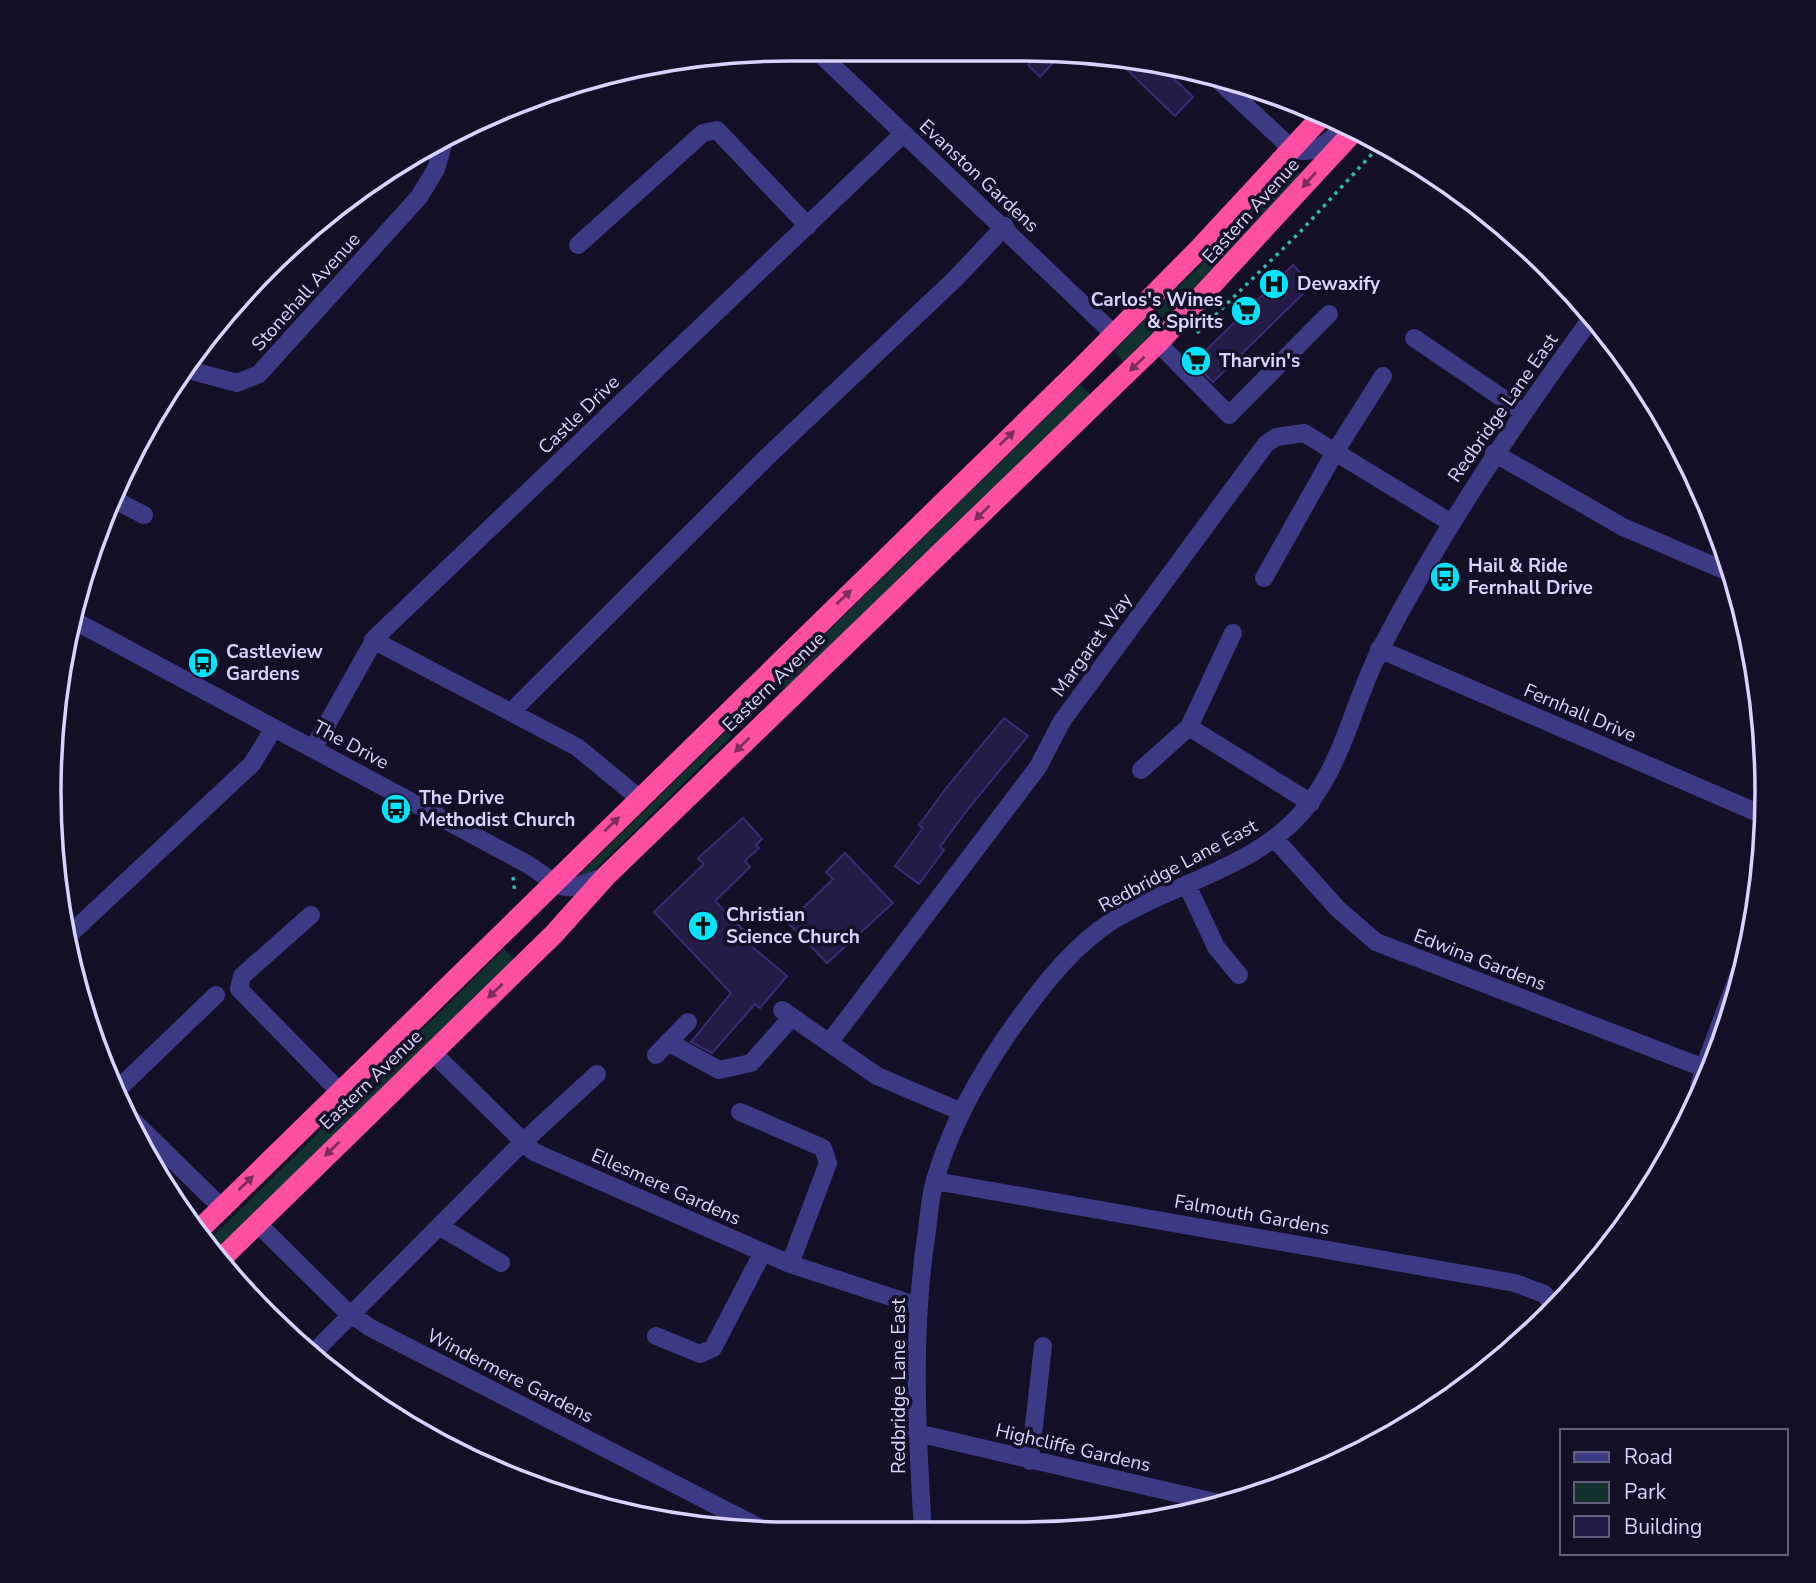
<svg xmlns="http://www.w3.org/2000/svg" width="1816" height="1583" viewBox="0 0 1816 1583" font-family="'Nunito Sans',sans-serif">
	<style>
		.green { fill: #12302f }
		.building { fill: #241b47; stroke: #3b2d73; stroke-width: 2 }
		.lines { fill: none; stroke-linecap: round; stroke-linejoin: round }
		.path { stroke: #2fb8b0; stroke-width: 3.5; stroke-dasharray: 3.5 5; stroke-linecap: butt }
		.minor { stroke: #3d3a85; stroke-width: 18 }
		.highway { stroke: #ff4fa3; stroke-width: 21 }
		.oneway { fill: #7d2c5e }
		.labels { text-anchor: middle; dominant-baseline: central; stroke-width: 7; stroke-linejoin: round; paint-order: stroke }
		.street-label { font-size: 19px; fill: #d9d4ff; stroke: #130f26 }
		.poi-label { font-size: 19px; font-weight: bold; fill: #d9d4ff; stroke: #130f26; text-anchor: start }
		.rim { fill: none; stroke: #d9d4ff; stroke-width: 3.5 }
	</style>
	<rect width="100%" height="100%" fill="#130f26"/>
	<path class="green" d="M1288 170H1298L1301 176 1194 295 1124 362 1113 350 1201 265Z
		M1080 384 1092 396 795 686 780 689 582 882H572Z
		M504 949 514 959 214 1254 206 1243Z"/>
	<path class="building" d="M1039 54H1061L1040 77 1028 65Z
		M1112 55 1159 64 1193 97 1175 116Z
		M1293 265 1312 285 1213 382 1193 363Z
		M1004 718 1028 736 968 809 940 847 944 850 919 884 895 866 923 828 919 825 947 787Z
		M743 818 762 839 756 845 759 848 745 861 750 867 715 901 755 942 751 946 787 976 760 1008 755 1004 712 1053 691 1042 731 993 654 912 704 864 698 858Z
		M845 853 893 903 827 963 788 923 833 879 826 872Z"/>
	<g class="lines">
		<path class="path" d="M1197 333 1300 232 1383 142
			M513 877 515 894"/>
		<path class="minor" d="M815 49 1114 334
			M1215 77 1291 148C1314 158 1329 141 1347 126
			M578 245 703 133 717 130 808 226
			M1414 338 1523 412
			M1158 343 1229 415 1329 314
			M185 369 237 383 259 374 419 197 436 169 445 138
			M1494 453 1623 527 1733 574
			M111 498 144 515
			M1264 578 1335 452 1383 376
			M75 621 527 864C569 891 557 894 606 876
			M373 640 577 747 639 798
			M1379 649 1765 816
			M511 712 767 457 956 278 1005 226
			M1189 727 1311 803
			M313 749 376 637 903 134
			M1141 770 1189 727 1233 633
			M1275 839 1338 909 1376 942 1704 1068
			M1187 885 1216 947 1239 975
			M311 915 242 976 239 989 340 1092
			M69 935 252 764 274 728
			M782 1010 877 1076 962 1112
			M668 1042 719 1070 751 1063 792 1017
			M829 1043 1038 767 1062 721 1266 444 1276 437 1304 433 1450 522
			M432 1052 534 1152 790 1264 918 1306
			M656 1055 688 1022
			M116 1091 216 995
			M740 1112 823 1148 828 1163 790 1264
			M126 1114 222 1208
			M1692 1117 1704 1068 1746 955
			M935 1181 1515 1283 1544 1294 1555 1306
			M257 1223 345 1310 369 1327 768 1532
			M439 1226 501 1263
			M656 1336 700 1354 713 1348 763 1252
			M314 1352 523 1142 597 1074
			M917 1433 1219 1503
			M1030 1461 1043 1346
			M923 1533C917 1433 911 1331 927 1231 929 1214 930 1196 935 1180 952 1122 985 1065 1020 1017 1046 981 1075 945 1112 921 1178 880 1264 867 1312 800 1345 755 1356 695 1382 646 1443 529 1515 422 1593 316"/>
		<path class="highway" d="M198 1231 1081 368 1200 248 1323 115
			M219 1261 554 934 606 876 1158 343 1355 130"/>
	</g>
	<defs><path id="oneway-solid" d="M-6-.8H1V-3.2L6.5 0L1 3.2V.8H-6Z" transform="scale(1.75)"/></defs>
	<g class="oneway">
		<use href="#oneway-solid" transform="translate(1309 180) rotate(132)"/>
		<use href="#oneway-solid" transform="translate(1137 364) rotate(136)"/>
		<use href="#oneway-solid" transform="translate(1007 438) rotate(-44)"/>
		<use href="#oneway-solid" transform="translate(982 513) rotate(136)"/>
		<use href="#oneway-solid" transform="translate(844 597) rotate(-44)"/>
		<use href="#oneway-solid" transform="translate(742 745) rotate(136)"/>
		<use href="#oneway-solid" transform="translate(612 824) rotate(-44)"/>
		<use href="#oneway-solid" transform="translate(495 991) rotate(136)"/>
		<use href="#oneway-solid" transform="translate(332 1149) rotate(136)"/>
		<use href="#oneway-solid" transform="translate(246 1183) rotate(-44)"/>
	</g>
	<defs>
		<g id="hospital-disc" transform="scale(1.575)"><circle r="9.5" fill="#00e5ff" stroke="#130f26"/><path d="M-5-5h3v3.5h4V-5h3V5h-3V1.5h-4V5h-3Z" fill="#111"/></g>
		<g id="supermarket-disc" transform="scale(1.575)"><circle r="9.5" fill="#00e5ff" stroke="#130f26"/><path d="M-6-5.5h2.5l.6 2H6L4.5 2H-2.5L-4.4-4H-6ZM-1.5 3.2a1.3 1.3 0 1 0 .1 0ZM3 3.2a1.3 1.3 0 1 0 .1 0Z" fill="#111"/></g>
		<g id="bus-disc" transform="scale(1.575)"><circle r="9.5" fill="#00e5ff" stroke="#130f26"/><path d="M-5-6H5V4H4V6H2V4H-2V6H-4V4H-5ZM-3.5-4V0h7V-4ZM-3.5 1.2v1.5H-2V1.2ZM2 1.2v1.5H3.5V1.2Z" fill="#111"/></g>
		<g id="church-disc" transform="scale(1.575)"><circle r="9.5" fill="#00e5ff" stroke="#130f26"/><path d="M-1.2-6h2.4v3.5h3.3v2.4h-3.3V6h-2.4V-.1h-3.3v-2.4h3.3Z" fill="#111"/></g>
	</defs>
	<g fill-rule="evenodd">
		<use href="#hospital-disc" x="1274" y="284"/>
		<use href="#supermarket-disc" x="1246" y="311"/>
		<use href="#supermarket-disc" x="1196" y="361"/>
		<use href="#bus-disc" x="1445" y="577"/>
		<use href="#bus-disc" x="203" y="663"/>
		<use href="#bus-disc" x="396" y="809"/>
		<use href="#church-disc" x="703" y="926"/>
	</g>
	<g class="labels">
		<g class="street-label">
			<text transform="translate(979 176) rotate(43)">Evanston Gardens</text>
			<text transform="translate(1251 211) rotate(-48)">Eastern Avenue</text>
			<text transform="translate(306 292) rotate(-48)">Stonehall Avenue</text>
			<text transform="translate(1503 408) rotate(-55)">Redbridge Lane East</text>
			<text transform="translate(579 415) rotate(-44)">Castle Drive</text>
			<text transform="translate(1092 645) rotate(-54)">Margaret Way</text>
			<text transform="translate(774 682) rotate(-44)">Eastern Avenue</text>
			<text transform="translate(1580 713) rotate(23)">Fernhall Drive</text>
			<text transform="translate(351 745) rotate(28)">The Drive</text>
			<text transform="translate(1178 866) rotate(-28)">Redbridge Lane East</text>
			<text transform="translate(1480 960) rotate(21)">Edwina Gardens</text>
			<text transform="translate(371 1080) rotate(-44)">Eastern Avenue</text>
			<text transform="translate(666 1187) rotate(24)">Ellesmere Gardens</text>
			<text transform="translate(1252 1215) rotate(10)">Falmouth Gardens</text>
			<text transform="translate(510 1376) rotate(27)">Windermere Gardens</text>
			<text transform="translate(899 1386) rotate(-90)">Redbridge Lane East</text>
			<text transform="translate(1073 1448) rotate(13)">Highcliffe Gardens</text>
		</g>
		<g class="poi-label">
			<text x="1297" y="284">Dewaxify</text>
			<text x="1223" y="300" text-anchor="end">Carlos's Wines<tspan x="1223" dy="22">&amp; Spirits</tspan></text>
			<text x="1219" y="361">Tharvin's</text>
			<text x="1468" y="566">Hail &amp; Ride<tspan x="1468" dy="22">Fernhall Drive</tspan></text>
			<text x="226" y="652">Castleview<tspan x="226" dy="22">Gardens</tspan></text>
			<text x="419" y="798">The Drive<tspan x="419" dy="22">Methodist Church</tspan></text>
			<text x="726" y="915">Christian<tspan x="726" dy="22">Science Church</tspan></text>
		</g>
	</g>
	<path d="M0 0H1816V1583H0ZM791 61H1025A730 730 0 0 1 1755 791V792A730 730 0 0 1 1025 1522H791A730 730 0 0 1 61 792V791A730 730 0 0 1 791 61Z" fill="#130f26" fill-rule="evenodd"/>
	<path class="rim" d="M791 61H1025A730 730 0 0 1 1755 791V792A730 730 0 0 1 1025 1522H791A730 730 0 0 1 61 792V791A730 730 0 0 1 791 61Z"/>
	<rect x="1560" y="1429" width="228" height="126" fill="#130f26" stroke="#625e7d" stroke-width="2"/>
	<rect x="1574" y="1452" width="35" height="10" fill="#3d3a85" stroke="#625e7d" stroke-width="2"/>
	<text x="1624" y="1464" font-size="21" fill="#d9d4ff">Road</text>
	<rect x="1574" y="1482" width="35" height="21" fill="#12302f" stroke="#625e7d" stroke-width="2"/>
	<text x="1624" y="1499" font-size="21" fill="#d9d4ff">Park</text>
	<rect x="1574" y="1516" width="35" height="21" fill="#241b47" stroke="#625e7d" stroke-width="2"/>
	<text x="1624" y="1534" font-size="21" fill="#d9d4ff">Building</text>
</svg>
